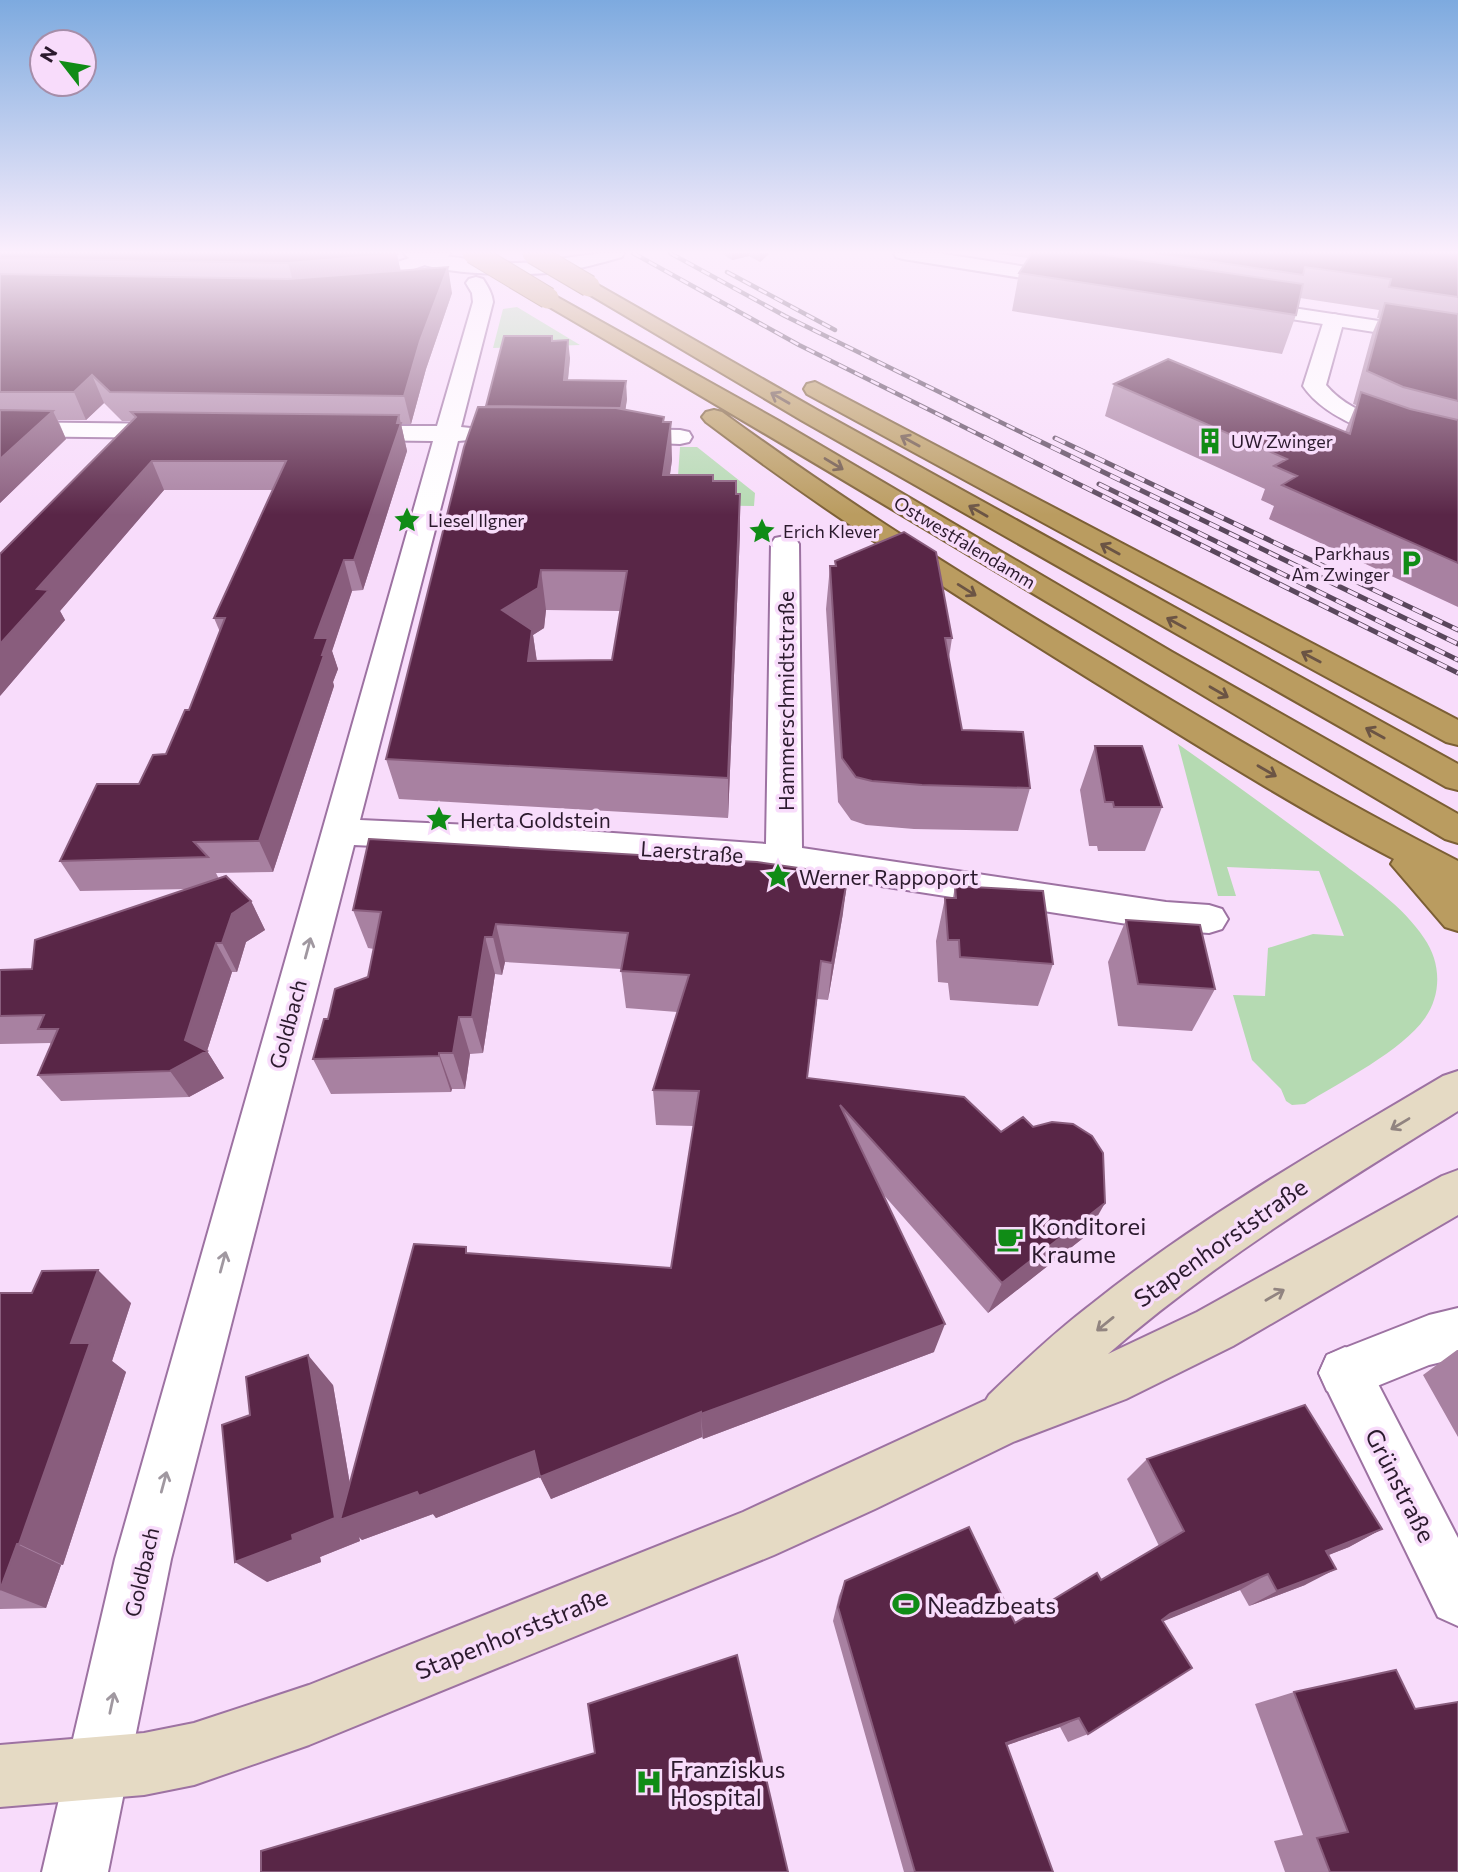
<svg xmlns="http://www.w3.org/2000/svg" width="1458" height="1872" viewBox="0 0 1458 1872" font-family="Commissioner,sans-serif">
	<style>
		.green { fill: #b5dab2 }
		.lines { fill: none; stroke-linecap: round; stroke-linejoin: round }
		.pedestrian-casing { stroke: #9d72a2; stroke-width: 4 }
		.minor-casing { stroke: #9d72a2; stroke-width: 4 }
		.tertiary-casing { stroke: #9d72a2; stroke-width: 4 }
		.secondary-casing { stroke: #9d72a2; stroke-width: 4 }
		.trunk-casing { stroke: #7c5f35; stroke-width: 4 }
		.pedestrian { fill: #fff; fill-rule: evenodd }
		.minor { fill: #fff; fill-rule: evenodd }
		.tertiary { fill: #fff; fill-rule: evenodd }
		.secondary { fill: #e5dac4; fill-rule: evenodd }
		.trunk { fill: #ba9c60; fill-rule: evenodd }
		.rail-far1-casing { stroke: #5a475c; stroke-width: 4.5 }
		.rail-casing { stroke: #5a475c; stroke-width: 5 }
		.rail-far1 { stroke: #f8dcfb; stroke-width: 2.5; stroke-dasharray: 9; stroke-linecap: butt }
		.rail { stroke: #f8dcfb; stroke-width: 3.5; stroke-dasharray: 11; stroke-linecap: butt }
		.trunk-bridge-casing { stroke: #7c5f35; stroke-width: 23; stroke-linecap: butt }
		.trunk-bridge { stroke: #ba9c60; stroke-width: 21 }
		.wall { fill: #a881a1; fill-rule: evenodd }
		.shaded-wall { fill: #895d7d }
		.building { fill: #592647; stroke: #895d7d; stroke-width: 2; fill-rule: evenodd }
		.oneway { stroke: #6b5444 }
		.oneway2 { stroke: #a098a0 }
		.oneway3 { stroke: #918480 }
		.labels { text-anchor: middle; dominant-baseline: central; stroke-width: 7; stroke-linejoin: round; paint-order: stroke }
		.far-poi-label { font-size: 18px; fill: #2b1a2d; stroke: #f8dcfb; text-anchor: start }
		.far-street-label { font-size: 18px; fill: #2b1a2d; stroke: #f8dcfb }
		.street-label { font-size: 21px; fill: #2b1a2d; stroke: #f8dcfb }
		.poi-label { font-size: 21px; fill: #2b1a2d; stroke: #f8dcfb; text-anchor: start }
		.near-poi-label { font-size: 24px; fill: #2b1a2d; stroke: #f8dcfb; text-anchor: start }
		.near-street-label { font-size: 24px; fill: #2b1a2d; stroke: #f8dcfb }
	</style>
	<rect width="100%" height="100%" fill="#f8dcfb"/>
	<path class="green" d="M517 307 580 345 493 348 503 309Z
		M680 447H697L755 493 754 506 676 505Z
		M1178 744C1232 782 1285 820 1338 860 1368 883 1403 906 1424 938 1441 962 1442 994 1425 1018 1402 1051 1340 1082 1305 1104L1292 1105 1286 1101 1281 1089 1252 1060 1233 995 1265 996 1268 948 1313 934 1344 936 1319 871 1227 867 1236 896H1218Z"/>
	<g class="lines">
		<g class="pedestrian-casing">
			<path id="pedestrian" d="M1458 1308V1358L1429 1365 1345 1399 1327 1391 1319 1373 1327 1355 1429 1315Z"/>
		</g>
		<g class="minor-casing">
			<path id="minor" d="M424 253H450L448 257 359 288H345L342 284 345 280Z
				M476 277 483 279C488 287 492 293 493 302L461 427 480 429 483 434 480 439 458 441 360 820 557 829 766 844 771 544 775 538 785 536 795 538 799 544 802 848 1166 902 1209 905 1222 909 1228 919 1222 929 1209 933 1166 930 784 871 557 855 354 845 171 1559 108 1872H42L115 1559 433 441 353 440 344 438 341 433 344 428 353 426H437L473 302 472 293 466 283 469 279Z
				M1334 314 1341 316 1344 320 1326 385C1356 421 1415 428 1458 441V456C1410 444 1332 429 1303 386L1324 320 1327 316Z
				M0 422 174 424 182 426 186 431 182 436 174 438 0 436Z
				M619 429 680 430 689 432 692 437 689 442 680 444 610 441 607 436 610 431Z
				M1345 1347 1363 1355 1458 1538V1626L1438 1617 1319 1373 1327 1355Z"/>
		</g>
		<g class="tertiary-casing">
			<path id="tertiary" d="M404 253C442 253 478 263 517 263 553 263 589 251 624 253L622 257C601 263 579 269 558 272 530 276 419 277 404 253Z
				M894 253H937L1072 274 1082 280 1072 286 903 259 896 257Z
				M1246 301 1458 333V345L1239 311 1236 307 1239 303Z"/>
		</g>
		<g class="secondary-casing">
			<path id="secondary" d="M1458 1071V1111C1337 1186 1215 1261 1108 1354L1197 1312 1442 1176 1458 1170V1215L1233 1346 1126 1399 1013 1442 875 1509 774 1555 309 1745 194 1785 144 1795 0 1807V1745L144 1733 194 1723 309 1685 743 1512 986 1400 989 1395C1022 1363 1056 1331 1093 1303 1202 1216 1323 1147 1443 1076Z"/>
		</g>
		<g class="trunk-casing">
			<path id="trunk" d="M589 280 817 410 1458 764V790L1446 787 801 420 582 290 579 286 582 282Z
				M548 292 779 421 1172 652 1458 814V843L1445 839C1143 661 844 478 541 302L538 298 541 294Z
				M815 382 1458 720V745L1446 742 807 394 804 389 807 384Z
				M714 410 722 412C845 502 973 582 1104 660 1220 730 1337 799 1458 861V931L1445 927 1391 864 1394 859C1291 805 1192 742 1093 681 961 599 830 516 706 422L702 417 706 412Z"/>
		</g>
		<use href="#pedestrian" class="pedestrian"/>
		<use href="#minor" class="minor"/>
		<use href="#tertiary" class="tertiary"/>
		<use href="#secondary" class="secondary"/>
		<use href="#trunk" class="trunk"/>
		<g class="rail-far1-casing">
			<path id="rail-far1" d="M633 253 799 345 988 439
				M670 253 785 316 1035 439
				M727 272 835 330"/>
		</g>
		<g class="rail-casing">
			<path id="rail" d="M984 437 1458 673
				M1031 437 1458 644
				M1055 438 1458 630
				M1099 484 1458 660"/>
		</g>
		<use href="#rail-far1" class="rail-far1"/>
		<use href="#rail" class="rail"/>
		<g class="trunk-bridge-casing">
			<path id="trunk-bridge" d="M473 253 548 298
				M533 253 589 286"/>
		</g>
		<use href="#trunk-bridge" class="trunk-bridge"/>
	</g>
	<path class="wall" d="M0 253H396L401 271 452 293 426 369 411 424H401L407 451 363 590 352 591 332 651 338 669 333 682 334 686 273 872 216 873 219 879 251 901 265 930 246 942 237 972H232L207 1051 224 1078 189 1097 61 1101 38 1075 51 1045 50 1043 0 1044V970L32 969 190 889 80 891 60 861 139 784 166 754 189 710 220 632 214 618 273 490H164L60 611 65 620 0 696 132 421H122L104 403 86 420H58L66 439 0 503Z
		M721 253H770L760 262 749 256 732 260Z
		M993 253H1458V607L1269 519 1274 506 1261 500 1265 489 1105 416 1114 384 1345 432 1356 405 1353 404 1372 334 1379 318H1377L1379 310 1300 298 1296 315 1282 354 1012 311 1019 273 1028 258Z
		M552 336 553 341 570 358 568 380 627 399 625 410 664 422 672 460 670 475 713 481 736 494H740V533L728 818 399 799 386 759 486 406ZM546 610 620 611 612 660 537 661 533 635 544 628Z
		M830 566 952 638 949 658 962 730 1030 788 1018 831 914 829 866 825 851 820 838 802 826 609Z
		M1095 746 1162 807 1145 851H1098L1097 846H1089L1080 790Z
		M955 886 1053 964 1038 1006 950 1000 948 983 938 982 936 941 945 898H953Z
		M353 910 843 913 828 1000 817 999 807 1078 1087 1235 988 1313 882 1193 934 1352 703 1439 702 1437 551 1499 540 1476 436 1518 433 1514 362 1540 359 1537 360 1541 320 1557 321 1562 267 1582 333 1385 350 1484 469 1253 671 1268 694 1126 656 1125 653 1090 677 1012 626 1008 621 969 505 962 502 975 495 974 483 1053 470 1054 465 1089H452L451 1092 331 1094 313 1059 328 1019 368 977 374 949 368 948Z
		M1126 920 1215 989 1192 1031 1118 1026 1108 962Z
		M0 1293 131 1303 112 1361 126 1372 63 1565H61L46 1608 0 1609Z
		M1457 1350H1458V1437L1423 1375Z
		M1147 1459 1382 1529 1349 1547 1328 1555 1305 1585 1249 1606 1240 1590 1163 1621 1088 1734 1068 1742 1060 1727 1007 1745 1053 1872H904L833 1621 839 1596 845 1581 1015 1623 1101 1580 1159 1546 1127 1479Z
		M1294 1692 1458 1872H1285L1274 1841 1303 1835 1255 1704Z"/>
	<path class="shaded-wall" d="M732 253H749V256L732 260Z
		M760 253H770L760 262Z
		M397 254 402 280 295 288 288 263Z
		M448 267 452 293 426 369 411 424 404 396 420 341Z
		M568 340 570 358 566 398 564 380Z
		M92 375 104 403 86 420 74 392Z
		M626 381 627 399 623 427 621 408Z
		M53 411 66 439 0 503V459Z
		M399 415 407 451 363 590 354 560Z
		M671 422 672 460 664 513 663 475Z
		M152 461 164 490 60 611 65 620 0 696V644L37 589Z
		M740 494V533L728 818V778Z
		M344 560 352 591 332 651 338 669 333 682 334 686 273 872 259 841 315 638Z
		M541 570 546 610 544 628 533 635 538 670 535 702 502 610Z
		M848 875 843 913 828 1000 832 963Z
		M251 901 265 930 246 942 237 972 222 943 232 914Z
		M496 924 505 962 502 975 493 937Z
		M485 937 495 974 483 1053 472 1017Z
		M216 943 232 972 207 1051 224 1078 189 1097 170 1071 185 1040Z
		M821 961 817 999 803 1113 807 1078Z
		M459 1017 470 1054 465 1089 453 1053Z
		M439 1053 452 1089 451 1092 439 1056Z
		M1105 1203 1087 1235 988 1313 1002 1283Z
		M98 1270 131 1303 112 1361 126 1372 63 1565 19 1544 71 1343Z
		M945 1324 934 1352 703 1439 701 1414Z
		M308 1355 333 1385 355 1514 417 1492 534 1451 545 1475 436 1518 433 1514 362 1540 359 1537 360 1541 320 1557 321 1562 267 1582 235 1562 292 1535Z
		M701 1412 702 1437 551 1499 540 1477Z
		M1382 1529 1349 1547 1296 1568 1326 1551Z
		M17 1544 61 1565 46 1608 0 1590Z
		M1336 1569 1305 1585 1249 1606 1277 1591Z
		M1268 1574 1240 1590 1147 1628 1170 1614Z
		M1079 1718 1060 1727 990 1751 1006 1743Z"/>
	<path class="building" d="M0 253H396L397 254 288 263 0 258Z
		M1032 253H1092L1303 284 1296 315 1019 273Z
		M1154 253H1458V297L1389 287 1391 279 1305 267 1303 275Z
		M448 267 420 341 404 396 110 392 92 375 74 392H0V274L288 279Z
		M1385 303 1458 314V401L1403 387 1367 371Z
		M504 336H552V341L568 340 564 380 626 381 621 408 486 406Z
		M1168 359 1350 434 1361 392 1410 409 1458 420V563L1282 485 1297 476 1274 466 1287 459 1114 384Z
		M478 407 616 408 664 417 663 422H671L663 475H713V481H736V494H740L728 778 386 759 464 447ZM541 570 627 571 612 660 528 661 532 630 502 610 538 588Z
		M0 410 53 411 0 459Z
		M131 412 399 415 397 423H401L354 560H344L315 638H328L322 655H324L259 841 194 842 208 857 60 861 97 784H139L153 755 166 754 185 710H189L225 618H214L286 461H152L37 589 49 590 0 644V554L136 417Z
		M904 532 936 552 952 638H945L962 730 1023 732 1030 788 922 785 872 781 856 777 842 758 830 566H836L835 561Z
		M1095 746H1142L1162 807H1114L1113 802H1105Z
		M369 839 757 862 848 875 832 963 821 961 807 1078 964 1097 1001 1132 1023 1117 1033 1127 1052 1122 1073 1124 1092 1136 1103 1153 1105 1203 1002 1283 840 1105 945 1324 701 1414V1412L540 1477 534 1451 419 1496 417 1492 340 1520 414 1244 466 1247V1253L671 1268 699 1091 653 1090 689 975 621 971 628 933 496 924 493 937H485L472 1017H459L453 1053H439V1056L313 1059 324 1019H328L335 989 368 977 381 912 353 910Z
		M226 876 251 901 232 914 222 943H216L185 1040 207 1051 170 1071 38 1075 58 1029H38L44 1015 0 1016V970L32 969 35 940Z
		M955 886 1043 891 1053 964 960 957 959 940H948L945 898H956Z
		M1126 920 1200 925 1215 989 1138 984Z
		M98 1270 71 1343H90L19 1544H17L0 1590V1293H32L42 1271Z
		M308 1355 335 1518 292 1535 293 1540 235 1562 222 1425 250 1415 246 1377Z
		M1305 1405 1382 1529 1326 1551 1336 1569 1277 1591 1268 1574 1170 1614 1162 1620 1192 1668 1088 1734 1079 1718 1006 1743 1053 1872H915L838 1607 845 1581 969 1527 1015 1623 1097 1573 1101 1580 1184 1531 1147 1459Z
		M737 1655 788 1872H261V1851L595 1753 588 1704Z
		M1396 1670 1415 1709 1458 1702V1872H1330L1317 1838 1348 1832 1294 1692Z"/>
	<defs><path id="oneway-shaft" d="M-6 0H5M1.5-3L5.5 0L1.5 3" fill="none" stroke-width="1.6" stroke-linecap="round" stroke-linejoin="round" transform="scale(1.75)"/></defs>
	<g class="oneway">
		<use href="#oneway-shaft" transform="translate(780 398) rotate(-150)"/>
		<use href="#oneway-shaft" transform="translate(910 441) rotate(-151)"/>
		<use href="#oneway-shaft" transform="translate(834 464) rotate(31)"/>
		<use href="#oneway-shaft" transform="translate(978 511) rotate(-150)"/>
		<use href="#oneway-shaft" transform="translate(1110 549) rotate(-151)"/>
		<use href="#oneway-shaft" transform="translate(967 590) rotate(32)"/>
		<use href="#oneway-shaft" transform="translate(1176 623) rotate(-151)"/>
		<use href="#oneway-shaft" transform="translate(1311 657) rotate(-152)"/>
		<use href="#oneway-shaft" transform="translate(1219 692) rotate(30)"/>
		<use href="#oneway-shaft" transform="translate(1375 733) rotate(-151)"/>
		<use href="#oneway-shaft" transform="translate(1267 771) rotate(30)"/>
	</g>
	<g class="oneway2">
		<use href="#oneway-shaft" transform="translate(308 948) rotate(-75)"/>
		<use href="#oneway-shaft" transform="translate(223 1262) rotate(-75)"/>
		<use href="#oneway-shaft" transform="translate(164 1482) rotate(-75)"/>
		<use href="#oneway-shaft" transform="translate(112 1703) rotate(-78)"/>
	</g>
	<g class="oneway3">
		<use href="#oneway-shaft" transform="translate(1400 1124) rotate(149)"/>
		<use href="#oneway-shaft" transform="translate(1275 1295) rotate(-30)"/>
		<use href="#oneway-shaft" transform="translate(1105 1324) rotate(141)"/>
	</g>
	<linearGradient id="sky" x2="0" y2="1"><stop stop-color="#7daadf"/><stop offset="0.49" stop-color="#fceffd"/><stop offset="1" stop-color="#fceffd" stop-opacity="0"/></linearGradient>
	<rect width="1458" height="515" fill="url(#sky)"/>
	<defs>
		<g id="building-bare" transform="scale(2.1)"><path d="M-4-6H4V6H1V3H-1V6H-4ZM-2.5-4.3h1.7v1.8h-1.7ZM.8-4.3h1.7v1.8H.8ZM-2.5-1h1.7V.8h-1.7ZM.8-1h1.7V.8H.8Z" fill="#108c16" stroke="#f8dcfb" stroke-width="2.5" paint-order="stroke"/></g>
		<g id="sight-bare" transform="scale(2.1)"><path d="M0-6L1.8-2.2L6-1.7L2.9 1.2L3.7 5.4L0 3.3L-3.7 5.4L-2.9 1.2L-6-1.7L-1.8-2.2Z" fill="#108c16" stroke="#f8dcfb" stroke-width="2.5" paint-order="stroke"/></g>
		<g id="parking-bare" transform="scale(2.1)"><path d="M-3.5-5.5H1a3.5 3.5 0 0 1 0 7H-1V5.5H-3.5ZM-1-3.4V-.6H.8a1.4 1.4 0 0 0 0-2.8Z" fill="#108c16" stroke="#f8dcfb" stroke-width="2.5" paint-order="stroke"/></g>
		<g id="cafe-bare" transform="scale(2.1)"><path d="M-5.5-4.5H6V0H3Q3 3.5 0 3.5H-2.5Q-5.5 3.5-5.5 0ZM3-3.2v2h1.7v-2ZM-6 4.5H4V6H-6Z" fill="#108c16" stroke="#f8dcfb" stroke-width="2.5" paint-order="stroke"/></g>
		<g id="stadium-bare" transform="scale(2.1)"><path d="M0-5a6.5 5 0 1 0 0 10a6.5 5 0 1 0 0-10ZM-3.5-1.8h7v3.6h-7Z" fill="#108c16" stroke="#f8dcfb" stroke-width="2.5" paint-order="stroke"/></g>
		<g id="hospital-bare" transform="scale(2.1)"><path d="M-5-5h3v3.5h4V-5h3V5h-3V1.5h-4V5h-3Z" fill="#108c16" stroke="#f8dcfb" stroke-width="2.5" paint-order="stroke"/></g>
	</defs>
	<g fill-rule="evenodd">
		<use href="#building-bare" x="1210" y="441"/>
		<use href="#sight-bare" x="407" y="520"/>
		<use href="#sight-bare" x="762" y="531"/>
		<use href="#parking-bare" x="1411" y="563"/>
		<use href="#sight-bare" x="439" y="819"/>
		<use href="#sight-bare" x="778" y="876"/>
		<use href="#cafe-bare" x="1010" y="1239"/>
		<use href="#stadium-bare" x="906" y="1604"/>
		<use href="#hospital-bare" x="649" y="1782"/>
	</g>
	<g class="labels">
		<g class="far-poi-label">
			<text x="1231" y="441">UW Zwinger</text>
			<text x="428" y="520">Liesel Ilgner</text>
			<text x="783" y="531">Erich Klever</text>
			<text x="1390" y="553" text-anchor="end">Parkhaus<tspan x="1390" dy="21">Am Zwinger</tspan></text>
		</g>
		<g class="far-street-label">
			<text transform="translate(965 542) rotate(31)">Ostwestfalendamm</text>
		</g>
		<g class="street-label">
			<text transform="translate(785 701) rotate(-90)">Hammerschmidtstraße</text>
			<text transform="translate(692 851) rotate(4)">Laerstraße</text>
			<text transform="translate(287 1024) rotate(-75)">Goldbach</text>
			<text transform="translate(141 1572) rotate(-77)">Goldbach</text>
		</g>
		<g class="poi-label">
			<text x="460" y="819">Herta Goldstein</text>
			<text x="799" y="876">Werner Rappoport</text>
		</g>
		<g class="near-poi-label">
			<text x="1031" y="1225">Konditorei<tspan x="1031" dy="28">Kraume</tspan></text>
			<text x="927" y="1604">Neadzbeats</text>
			<text x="670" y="1768">Franziskus<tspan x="670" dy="28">Hospital</tspan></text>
		</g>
		<g class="near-street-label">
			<text transform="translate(1220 1242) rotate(-35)">Stapenhorststraße</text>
			<text transform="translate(1401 1485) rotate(63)">Grünstraße</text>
			<text transform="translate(511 1633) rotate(-22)">Stapenhorststraße</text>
		</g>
	</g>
	<g transform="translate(63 63) rotate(301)"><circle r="33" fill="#f8dcfb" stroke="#a68ea9" stroke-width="2"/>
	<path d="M0-5L12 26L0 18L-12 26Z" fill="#108c16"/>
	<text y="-10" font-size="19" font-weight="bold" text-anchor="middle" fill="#2b1a2d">N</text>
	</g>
</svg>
